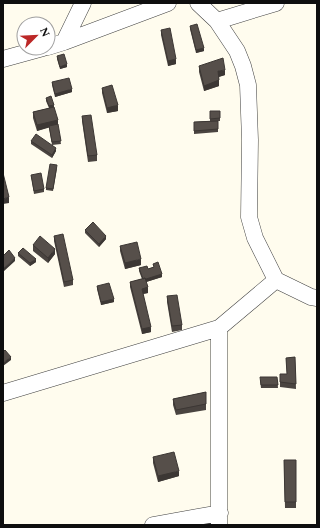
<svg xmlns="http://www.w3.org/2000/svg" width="320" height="528" viewBox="0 0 320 528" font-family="Spectral,serif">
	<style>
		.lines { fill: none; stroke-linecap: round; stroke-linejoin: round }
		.minor-casing { stroke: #414141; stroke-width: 17 }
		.minor { stroke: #fff; stroke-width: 16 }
		.wall { fill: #4a4440 }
		.shaded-wall { fill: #3c3734 }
		.building { fill: #564f4a; stroke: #3c3734 }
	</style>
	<rect width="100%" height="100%" fill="#fffcee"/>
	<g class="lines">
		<g class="minor-casing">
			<path id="minor" d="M198 3 217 21 237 51 243 66 248 85 250 140 249 217 255 238 276 280 311 297 317 298
				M217 21 276 3
				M64 42 83 3
				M48 47 64 42 168 3
				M3 59 43 48
				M219 328V525
				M3 393 219 328 276 280
				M153 525 220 513"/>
		</g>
		<use href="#minor" class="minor"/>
	</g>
	<path class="wall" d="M190 26 204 51 196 53 190 29Z
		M161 30 176 64 168 66 161 35Z
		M57 56 67 67 60 69 57 59Z
		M199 66 225 75 219 77V86L204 91 199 72Z
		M52 82 72 92 55 97 52 85Z
		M102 88 118 111 107 113 102 93Z
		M46 98 54 107 61 144 52 145 49 127 37 131 33 118V112L49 108 46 101Z
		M210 111H220V121H218V132L194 134V122L210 121Z
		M82 116 97 155V161L88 162 82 121Z
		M31 141 56 151 52 158 31 144Z
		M57 168 53 191 46 190V188Z
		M31 175 44 189V192L34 194Z
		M85 230 106 239 99 247 85 233Z
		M54 236 73 280V285L64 287 54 241Z
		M33 245 55 254 48 263 33 251Z
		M120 246 141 265 125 269 120 251Z
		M18 253 36 262 30 266 18 256Z
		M153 264 162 277 146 282 148 293 143 294 151 332 142 334 130 287V282L142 279 139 271V268L148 269 154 267Z
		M97 286 114 302 101 305 97 289Z
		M167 296 182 325V330L172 332 167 302Z
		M295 357 296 389 280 387V374H287L286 358Z
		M277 377 278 388H261L260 380Z
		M206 392V410L176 415 173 405V399Z
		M153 457 179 476 158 482 153 463Z
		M284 460H296V508H285Z"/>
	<path class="shaded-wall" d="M204 48V51L196 53V50Z
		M176 59V64L168 66V61Z
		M67 64V67L60 69V67Z
		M225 70V75L218 77V71Z
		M219 80V86L204 91V86Z
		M72 89V92L55 97V94Z
		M54 105V108L49 109V106Z
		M118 105V111L107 113V108Z
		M58 120V125L37 131V125Z
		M56 148V151L52 158V155Z
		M9 197V203L3 204V199Z
		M106 236V239L99 247V244Z
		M55 249V254L48 263V258Z
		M15 258V261L3 272V269Z
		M36 259V262L30 266V263Z
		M141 259V265L125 269V263Z
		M162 274V277L143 283V280Z
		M148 287V293L142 294V289Z
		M114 299V302L101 305V302Z
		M151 327V332L142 334V329Z
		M11 357V360L3 366V363Z
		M179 471V476L158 482V476Z"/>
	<path class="building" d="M197 24 204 48 196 50 190 26Z
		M170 28 176 59 168 61 161 30Z
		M64 54 67 64 60 67 57 56Z
		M223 58 225 70 218 71 219 80 204 86 199 66Z
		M69 78 72 89 55 94 52 82Z
		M112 85 118 105 107 108 102 88Z
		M51 96 54 105 49 106 46 98Z
		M54 107 58 120 37 125 33 112Z
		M210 111H220V118L210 119Z
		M91 115 97 155 88 156 82 116Z
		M218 121V129L194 131V122Z
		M58 124 61 141 52 142 49 126Z
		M36 134 56 148 52 155 31 141Z
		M50 164 57 165 53 189 46 188Z
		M3 173 9 197 3 199Z
		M41 173 44 189 34 191 31 175Z
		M93 222 106 236 99 244 85 230Z
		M63 234 73 280 64 282 54 236Z
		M40 236 55 249 48 258 33 245Z
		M137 242 141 259 125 263 120 246Z
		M23 248 36 259 30 263 18 253Z
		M9 250 15 258 3 269V256Z
		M158 262 162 274 146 279 145 278 143 279 139 268 147 266 148 269 154 267 153 264Z
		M145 278 148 287 142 289 151 327 142 329 130 282Z
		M109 283 114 299 101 302 97 286Z
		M177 295 182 325 172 326 167 296Z
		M5 350 11 357 3 363V352Z
		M295 357 296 384 280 382V374H287L286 358Z
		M260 377H277L278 385H261Z
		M206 392V404L176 410 173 399Z
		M174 452 179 471 158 476 153 457Z
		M284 460H296V502H285Z"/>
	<rect width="320" height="528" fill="none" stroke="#0e0e0e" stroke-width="8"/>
	<g transform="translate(36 36) rotate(66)"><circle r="19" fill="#ffffff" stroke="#9f9f9f"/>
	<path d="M0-3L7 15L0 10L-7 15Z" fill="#bc2827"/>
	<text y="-6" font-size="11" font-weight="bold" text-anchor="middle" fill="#0e0e0e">N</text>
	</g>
</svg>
